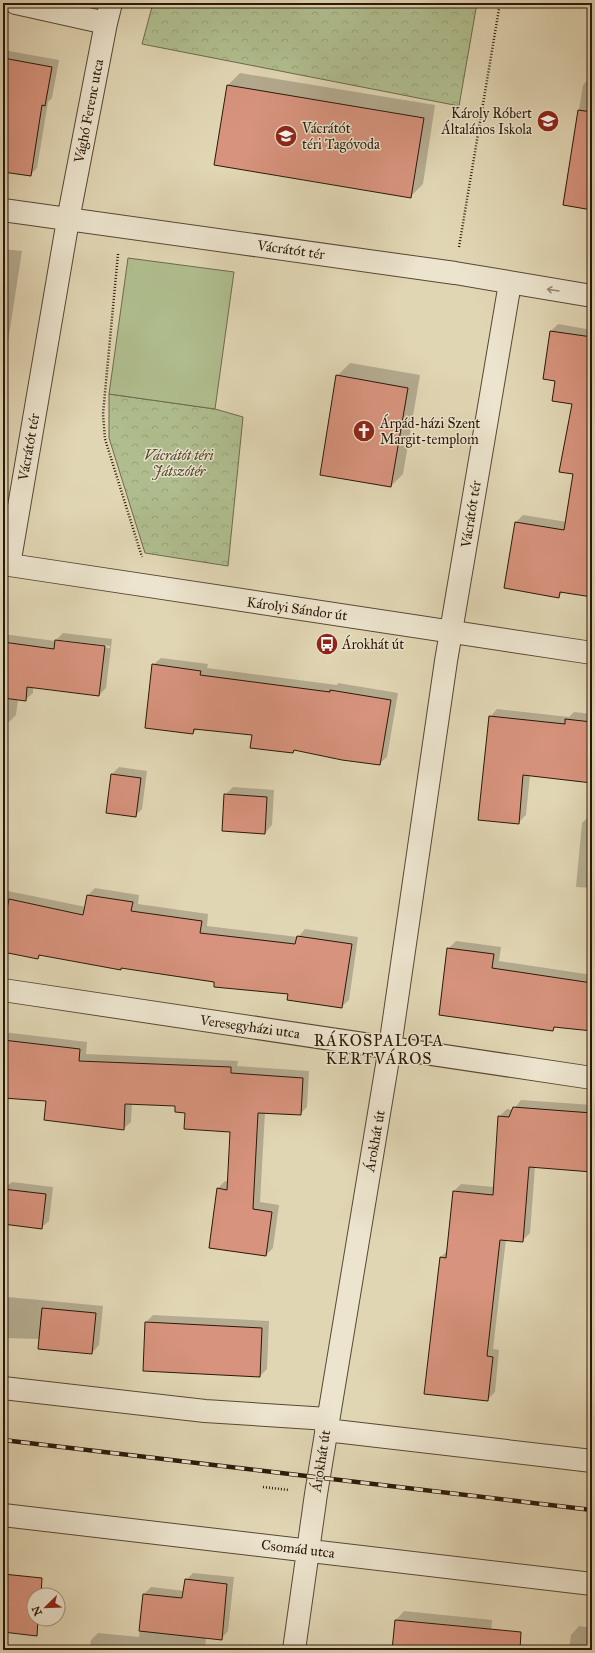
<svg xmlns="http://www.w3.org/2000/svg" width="595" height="1653" viewBox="0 0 595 1653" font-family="'IM FELL Great Primer',serif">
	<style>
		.park { fill: url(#park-crowns); stroke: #6d6b4c }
		.pitch { fill: #b0be8f; stroke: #6d6b4c }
		.shadow { fill: #0003; fill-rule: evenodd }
		.building { fill: #d7937d; stroke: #2a1808 }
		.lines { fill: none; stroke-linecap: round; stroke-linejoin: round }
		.minor-casing { stroke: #584833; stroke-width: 24 }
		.path { stroke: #2a1808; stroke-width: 2.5; stroke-dasharray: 1 2; stroke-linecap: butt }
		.minor { stroke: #ece4ce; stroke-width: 22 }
		.rail-casing { stroke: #2a1808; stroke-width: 4.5 }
		.rail { stroke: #ece4ce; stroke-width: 3; stroke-dasharray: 9; stroke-linecap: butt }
		.oneway { stroke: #958875 }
		.labels { text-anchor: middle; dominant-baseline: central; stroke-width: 3; stroke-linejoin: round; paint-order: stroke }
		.street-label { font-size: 14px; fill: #2a1808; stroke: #ece4ce }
		.poi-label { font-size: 14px; fill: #2a1808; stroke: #ece4ce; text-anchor: start }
		.park-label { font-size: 14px; font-style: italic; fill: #524a30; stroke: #ece4ce }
		.quarter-label { font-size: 16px; letter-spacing: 1px; fill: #2a1808; stroke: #ece4ce }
	</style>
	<defs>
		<pattern id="park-crowns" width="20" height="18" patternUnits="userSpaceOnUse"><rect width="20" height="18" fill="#b0be8f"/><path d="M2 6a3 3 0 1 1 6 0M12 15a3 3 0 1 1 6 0" fill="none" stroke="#98a37a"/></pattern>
	</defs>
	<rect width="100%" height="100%" fill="#e1d6b4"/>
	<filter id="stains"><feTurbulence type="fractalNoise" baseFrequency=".005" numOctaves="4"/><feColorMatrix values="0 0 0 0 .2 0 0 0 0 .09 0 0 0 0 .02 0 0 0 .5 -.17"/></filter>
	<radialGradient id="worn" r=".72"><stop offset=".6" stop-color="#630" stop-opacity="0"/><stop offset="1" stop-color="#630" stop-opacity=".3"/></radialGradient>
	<path class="park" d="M153 3H477L459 106 142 44Z
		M109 394 215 409 243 417 228 566 145 553 109 438Z"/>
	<path class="pitch" d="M128 258 234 272 215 409 109 394Z"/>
	<path class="shadow" d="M3 50 59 60 52 98 48 102 37 168 30 175 3 171Z
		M240 73 435 105 423 184 410 197 228 85Z
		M592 76V209L564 204 583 85Z
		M3 249 22 251 3 374Z
		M558 324 592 330V407L556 380 551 331Z
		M350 363 420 375 403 474 391 486 337 376Z
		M592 507V596L564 591 558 597 505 587 516 522 523 515 567 522Z
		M63 633 112 639 106 688 99 695 33 687V693L25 700 18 699 16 715 9 722H3V634L55 641ZM60 640 110 646V648L60 642Z
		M161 658 208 664 207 668 337 685 338 683 398 693 387 757 379 764 296 749 293 752 253 735 198 728 193 733 153 665Z
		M497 709 569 717 574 712 592 714V782L530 775 526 815 518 823 490 717Z
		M119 767 147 771 142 809 135 816 112 774Z
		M233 787 274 790 272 825 265 833 225 795Z
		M589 816H592V888L576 887 582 823Z
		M95 888 139 895 138 904 208 914 207 926 298 937 305 929 358 937 349 1000 341 1007 289 994 122 967 121 969 41 955 38 958 3 951V890L86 907 88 895Z
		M456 941 501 947 499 961 592 975V1030L556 1026 553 1030 448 949Z
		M3 1032 87 1042 86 1054 238 1061 237 1066 309 1071 307 1107 300 1114 265 1112 260 1202 279 1205 273 1248 266 1255 218 1188 225 1181 228 1182 231 1131 186 1112 176 1105 132 1103 131 1122 123 1129 47 1100 3 1097Z
		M521 1100 592 1105V1171L535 1167 530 1233 522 1241 506 1239 493 1349 499 1350 495 1392 487 1400 441 1257 448 1250 454 1191 461 1184 494 1187 499 1117 507 1109 513 1110Z
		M12 1182 53 1187 49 1221 41 1228 3 1223 4 1189Z
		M3 1283H8V1297L103 1306 99 1345 92 1353 40 1339 3 1338Z
		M153 1315 269 1321 267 1369 260 1376 146 1322Z
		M193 1573 234 1577 228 1631 221 1639 206 1637 205 1650H76L81 1645 90 1646 91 1640 98 1633 139 1637 144 1594 151 1587 184 1591 186 1580Z
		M404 1611 492 1620 490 1650H392L396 1620Z
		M579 1626 592 1628V1650H569L571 1635Z"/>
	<path class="building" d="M3 58 52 67 45 106 42 105 31 176 3 172Z
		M227 85 424 118 411 198 214 165Z
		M578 110 592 112V210L563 205Z
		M550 331 592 337V597L560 592 559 598 504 588 515 522 564 530 573 474 559 472 572 404 552 401 555 381 543 379Z
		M336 375 408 388 391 487 320 475Z
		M55 640 105 646 99 696 27 687 26 701 3 698V642L54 649Z
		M152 664 201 671 200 675 330 692V690L391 700 380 765 342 760 294 750 293 753 250 748 252 735 194 729 193 734 145 728Z
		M489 716 565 724V719L592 722V783L523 775 519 824 478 820Z
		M111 774 141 778 136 817 106 813Z
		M224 794 267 797 265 834 222 831Z
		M87 895 133 902 131 911 202 921 200 933 295 944 297 936 352 944 342 1008 287 1000 288 994 214 987V982L121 968V970L39 955 38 959 3 952V929L9 899 83 915Z
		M447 948 494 954 492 968 592 983V1031L554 1027 553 1031 439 1015Z
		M3 1040 80 1049 79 1061 231 1067V1073L303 1078 301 1115 258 1113 253 1209 272 1212 266 1256 209 1248 217 1188 227 1190 230 1132 184 1129 185 1113 175 1112V1106L125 1104 124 1130 44 1120 46 1101 3 1098Z
		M513 1107 592 1113V1172L529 1167 523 1242 500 1240 487 1356 493 1357 488 1401 424 1394 440 1257 446 1258 453 1191 493 1195 498 1116 509 1117Z
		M3 1189 46 1194 42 1229 3 1224Z
		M42 1308 96 1313 92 1354 38 1349Z
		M145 1322 262 1328 260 1377 143 1371Z
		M3 1574 42 1578 41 1595H34V1619H38L37 1636 3 1632Z
		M185 1579 227 1584 222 1640 139 1631 143 1594 182 1598Z
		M395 1620 521 1632 520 1650H392Z"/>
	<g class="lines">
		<g class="minor-casing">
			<path id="minor" d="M16 3 106 23
				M3 210 455 273 592 296
				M3 564 592 653
				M9 565 68 220 106 23 111 3
				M3 990 592 1078
				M3 1388 205 1411 328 1419
				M326 1430 592 1461
				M3 1515 592 1584
				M294 1650 316 1494 390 1047 446 661 510 283"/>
		</g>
		<path class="path" d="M459 247 500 3
			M118 254 103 414 105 439 142 557
			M263 1487 289 1490"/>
		<use href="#minor" class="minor"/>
		<g class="rail-casing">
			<path id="rail" d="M3 1440 592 1510"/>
		</g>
		<use href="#rail" class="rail"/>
	</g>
	<defs><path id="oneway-shaft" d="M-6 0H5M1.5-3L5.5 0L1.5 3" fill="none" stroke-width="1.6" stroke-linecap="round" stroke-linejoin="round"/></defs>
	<use class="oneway" href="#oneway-shaft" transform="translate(553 290) rotate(-171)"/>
	<defs>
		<g id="school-disc" transform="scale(1.15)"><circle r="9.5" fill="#8f2418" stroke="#ece4ce"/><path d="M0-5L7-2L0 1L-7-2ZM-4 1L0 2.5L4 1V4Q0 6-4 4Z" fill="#fff"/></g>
		<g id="church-disc" transform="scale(1.15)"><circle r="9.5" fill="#8f2418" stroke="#ece4ce"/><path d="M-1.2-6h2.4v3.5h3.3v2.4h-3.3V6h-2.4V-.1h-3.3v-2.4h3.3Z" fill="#fff"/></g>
		<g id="bus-disc" transform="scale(1.15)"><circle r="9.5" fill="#8f2418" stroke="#ece4ce"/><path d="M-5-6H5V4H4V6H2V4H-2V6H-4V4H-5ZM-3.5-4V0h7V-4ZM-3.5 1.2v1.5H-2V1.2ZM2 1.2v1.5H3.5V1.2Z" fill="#fff"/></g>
	</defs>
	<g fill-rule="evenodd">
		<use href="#school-disc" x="548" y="121"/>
		<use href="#school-disc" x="286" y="136"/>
		<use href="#church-disc" x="364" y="431"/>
		<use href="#bus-disc" x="327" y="644"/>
	</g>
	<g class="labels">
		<g class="street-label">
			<text transform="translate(89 111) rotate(-79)">Vághó Ferenc utca</text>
			<text transform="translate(291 250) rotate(8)">Vácrátót tér</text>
			<text transform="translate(29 447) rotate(-80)">Vácrátót tér</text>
			<text transform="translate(471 514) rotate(-81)">Vácrátót tér</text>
			<text transform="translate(297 609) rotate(8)">Károlyi Sándor út</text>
			<text transform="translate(250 1027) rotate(8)">Veresegyházi utca</text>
			<text transform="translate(375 1141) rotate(-80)">Árokhát út</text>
			<text transform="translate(321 1461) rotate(-81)">Árokhát út</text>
			<text transform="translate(298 1549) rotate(7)">Csomád utca</text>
		</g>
		<g class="poi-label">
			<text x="532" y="113" text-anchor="end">Károly Róbert<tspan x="532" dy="16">Általános Iskola</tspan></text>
			<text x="302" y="128">Vácrátót<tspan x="302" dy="16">téri Tagóvoda</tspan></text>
			<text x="380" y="423">Árpád-házi Szent<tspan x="380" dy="16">Margit-templom</tspan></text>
			<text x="342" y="644">Árokhát út</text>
		</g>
		<g class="park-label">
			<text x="179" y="455">Vácrátót téri<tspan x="179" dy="16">Játszótér</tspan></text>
		</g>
		<g class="quarter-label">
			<text x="379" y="1040">RÁKOSPALOTA<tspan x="379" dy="18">KERTVÁROS</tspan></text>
		</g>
	</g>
	<rect width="595" height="1653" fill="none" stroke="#e1d6b4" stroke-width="16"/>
	<rect x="4" y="4" width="587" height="1645" fill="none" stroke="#2a1808" stroke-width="2"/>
	<rect x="8" y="8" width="579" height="1637" fill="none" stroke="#2a1808"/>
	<g transform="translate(46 1607) rotate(247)"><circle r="19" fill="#ece4ce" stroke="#9e927f"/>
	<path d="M0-3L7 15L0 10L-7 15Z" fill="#8f2418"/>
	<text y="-6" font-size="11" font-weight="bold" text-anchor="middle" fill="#2a1808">N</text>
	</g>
	<rect width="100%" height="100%" filter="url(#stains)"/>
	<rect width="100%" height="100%" fill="url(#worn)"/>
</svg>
